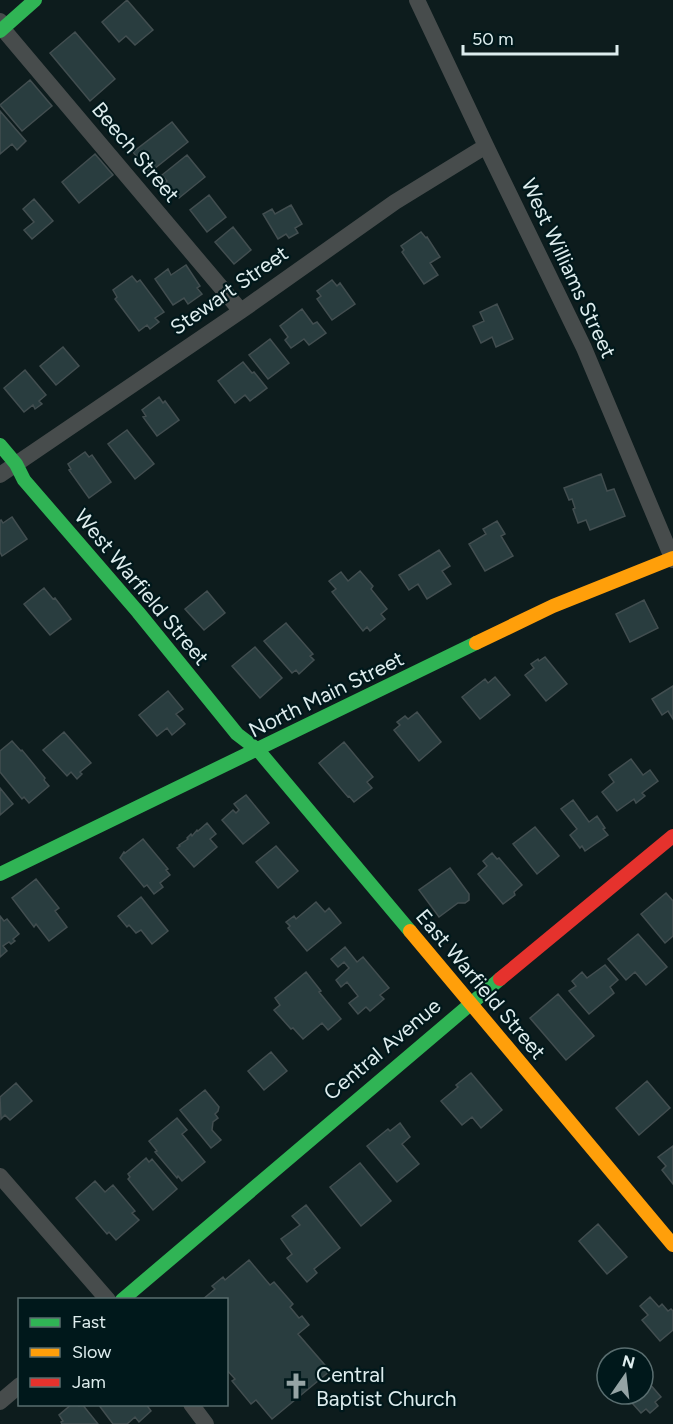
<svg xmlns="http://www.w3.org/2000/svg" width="673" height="1424" viewBox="0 0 673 1424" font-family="Figtree,sans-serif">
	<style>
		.building { fill: #293d3f; stroke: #424e50; stroke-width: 1.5 }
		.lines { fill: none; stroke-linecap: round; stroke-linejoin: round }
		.street { stroke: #474c4c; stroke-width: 16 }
		.fast { stroke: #30b455; stroke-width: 14 }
		.slow { stroke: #ff9f0a; stroke-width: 14 }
		.jam { stroke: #e5322d; stroke-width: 14 }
		.labels { text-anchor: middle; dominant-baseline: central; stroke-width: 4.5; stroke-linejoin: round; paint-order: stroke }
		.street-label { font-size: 21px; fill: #deedee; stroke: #00181b }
		.poi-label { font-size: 21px; fill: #deedee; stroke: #00181b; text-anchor: start }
	</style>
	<rect width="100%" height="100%" fill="#0d1c1d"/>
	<path class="building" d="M127 0 153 30 135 45 126 36 119 42 102 22Z
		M75 32 115 79 90 101 50 53Z
		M30 80 52 106 22 131 0 105Z
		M0 111 26 141 17 150 12 144 0 154Z
		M172 122 188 142 149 173 133 152Z
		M95 154 113 175 79 203 62 182Z
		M187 155 205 177 179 198 174 191 171 193 164 184 167 181 162 175Z
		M209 195 226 217 207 232 190 210Z
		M34 199 53 221 32 239 24 230 34 222 23 209Z
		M291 205 302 224 295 228 298 233 289 238 286 234 278 239 263 214 272 209 275 214Z
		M233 227 251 250 234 264 215 242Z
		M421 232 426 238 427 237 440 257 430 263 438 275 424 284 402 252 404 250 401 246Z
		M186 265 200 286 197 288 202 294 188 304 184 298 173 305 155 279 168 269 171 275Z
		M132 276 137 282 140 280 164 312 155 318 159 322 150 329 147 325 139 331 115 299 117 297 113 290Z
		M332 280 337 286 340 283 355 304 332 320 317 299 321 296 317 291Z
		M497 304 513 339 496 347 492 337 481 343 473 326 484 321 480 312Z
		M302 309 313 324 317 322 326 333 309 345 304 339 291 348 285 340 288 337 280 326Z
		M270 339 289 363 268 379 249 355Z
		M63 347 79 366 56 385 40 366Z
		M243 362 252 373 254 372 267 388 250 401 245 395 235 403 218 381Z
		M25 370 46 395 39 401 42 404 35 409 33 405 24 412 4 388Z
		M159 397 163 403 165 401 179 420 157 436 143 417 146 416 142 410Z
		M127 430 154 464 135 479 108 444Z
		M85 452 89 457 92 455 111 482 89 498 69 470 71 469 68 464Z
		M601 474 607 491 614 489 625 516 590 530 586 520 578 523 573 509 575 508 572 499 569 500 564 488Z
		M12 517 27 539 2 556 0 552V521L1 520 3 523Z
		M497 521 505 534 501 536 513 556 485 571 469 544 486 534 483 529Z
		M439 550 450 566 442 571 451 584 427 599 418 584 409 590 399 575Z
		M360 571 373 586 371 589 387 609 381 614 385 619 370 631 367 627 363 631 332 592 336 589 329 581 341 572 348 581Z
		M44 588 53 599 55 598 71 619 50 635 24 604Z
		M207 591 225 613 204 630 185 609Z
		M644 600 658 628 630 642 616 614Z
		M286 623 313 654 310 656 314 660 299 674 296 670 292 673 264 641Z
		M255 647 282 678 260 698 232 666Z
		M545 657 567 684 546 701 525 675 534 668 531 664 538 659 539 661Z
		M495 677 510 695 480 719 462 697 485 679 488 683Z
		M673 686V719L668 711 662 715 652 699Z
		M168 691 183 709 176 714 185 724 172 735 167 728 157 736 139 715Z
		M417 712 441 742 419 761 394 730 400 725 397 722 405 716 408 719Z
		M64 732 91 763 80 772 82 774 77 779 71 772 67 776 43 750Z
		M12 741 21 751 22 750 45 778 44 780 49 786 29 803 24 797 22 799 0 772V751Z
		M344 742 373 777 367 782 372 788 354 802 349 796 348 797 319 763Z
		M631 759 643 775 650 770 658 781 642 793 645 796 636 803 634 799 617 811 602 792 614 782 609 775Z
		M0 788 13 804 0 815Z
		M246 795 269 823 243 844 222 820 233 810 236 813 239 810 234 804Z
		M573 800 589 822 597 816 605 828 603 829 608 835 585 851 582 846 580 848 570 835 577 829 561 809Z
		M207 823 216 834 210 839 217 847 194 867 177 848 180 846 179 845 188 839 187 838 191 834 192 836 197 830 198 831Z
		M535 827 559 856 537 874 513 844Z
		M143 839 168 869 166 870 170 875 160 883 163 887 154 894 147 885 144 887 120 858 124 852 125 853Z
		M276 846 298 871 278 888 256 862Z
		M492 853 497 859 499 858 522 885 514 892 515 895 503 904 478 874 487 866 483 861Z
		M450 868 469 894V900L465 903H458L439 917 419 890Z
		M36 879 59 908 55 911 67 927 49 941 36 924 34 927 12 898Z
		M666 893 673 901V936L665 943 641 914Z
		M141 897 168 931 152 944 141 930 136 933 129 925 127 927 118 916Z
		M316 902 325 912 329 908 341 923 307 951 288 928 290 926 286 922 294 916 296 919Z
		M0 916 4 921 7 919 19 934 13 939 15 941 11 944 9 942 3 946 7 951 0 957Z
		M638 934 667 967 646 985 635 972 626 980 608 959Z
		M345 947 357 962 363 957 389 988 380 995 384 999 370 1011 366 1007 358 1014 349 1003 358 996 347 982 341 987 336 980 349 968 344 962 338 967 331 959Z
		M605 965 618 980 610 987 614 993 589 1014 569 991 576 986 572 981 582 972 587 978Z
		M306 972 321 991 319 992 341 1019 328 1030 322 1023 303 1039 293 1028 291 1029 274 1010 280 1005 275 998Z
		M558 994 594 1036 566 1060 530 1018Z
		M271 1052 287 1071 264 1090 248 1071Z
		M471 1073 502 1110 481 1128 472 1117 462 1125 441 1101 458 1087 456 1085Z
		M647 1081 670 1108 639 1135 616 1108Z
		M16 1083 32 1101 10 1120 5 1115 1 1119 0 1097Z
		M205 1090 219 1107 218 1111 215 1114 218 1118 213 1122 212 1130 221 1140 211 1148 180 1110Z
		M177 1118 187 1130 182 1134 205 1162 182 1181 178 1176 177 1178 155 1152 157 1151 149 1141Z
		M400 1123 410 1137 402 1144 419 1164 397 1182 367 1146 388 1129 390 1131Z
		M673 1146V1184L662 1170 666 1166 658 1157Z
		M146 1158 149 1162 152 1159 177 1189 153 1210 128 1179 130 1177 128 1174Z
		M360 1163 391 1201 361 1226 330 1187Z
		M95 1181 105 1192 113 1185 135 1211 132 1213 139 1220 116 1240 109 1232 107 1234 76 1198Z
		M306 1205 340 1248 314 1269 317 1273 307 1282 287 1258 292 1254 281 1239 300 1225 292 1216Z
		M598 1224 627 1257 607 1274 579 1241Z
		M249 1260 270 1285 274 1282 293 1304 290 1307 299 1318 302 1316 309 1325 298 1334 330 1371 272 1419 256 1400 251 1404 232 1381 235 1379 226 1369V1300H202L215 1289 212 1286 223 1277 225 1280Z
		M650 1297 659 1307 662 1304 668 1311 671 1309 673 1311V1330L660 1341 642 1320 648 1315 640 1306Z
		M643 1376 661 1397 655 1402 658 1406 650 1413 646 1409 641 1413 624 1394H643Z
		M72 1404H77L79 1406 82 1404 98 1424H62L61 1422 63 1421 59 1415Z
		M98 1404H146L151 1411 139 1422 135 1417 127 1424H113Z"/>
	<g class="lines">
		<path class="street" d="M417 0 486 146 584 348 673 560
			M0 21 2 28 241 311
			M0 475 241 311 395 202 486 146
			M0 1176 108 1300
			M0 1402 20 1385
			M191 1404 206 1424"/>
		<path class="fast" d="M0 31 35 0
			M0 445 16 464 24 480 138 612 237 734 258 750 410 931
			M0 874 476 643
			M122 1300 500 979"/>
		<path class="slow" d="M476 643 553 606 673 558
			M410 931 673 1245"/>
		<path class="jam" d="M500 979 673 836"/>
	</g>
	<defs>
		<g id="church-bare" transform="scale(2.07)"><path d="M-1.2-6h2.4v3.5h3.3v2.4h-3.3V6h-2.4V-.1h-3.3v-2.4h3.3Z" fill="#95a4a5" stroke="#00181b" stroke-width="2.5" paint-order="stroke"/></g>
	</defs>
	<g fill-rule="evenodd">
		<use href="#church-bare" x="296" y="1386"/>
	</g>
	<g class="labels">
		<g class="street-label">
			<text transform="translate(136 152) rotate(50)">Beech Street</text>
			<text transform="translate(569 268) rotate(65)">West Williams Street</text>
			<text transform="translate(229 290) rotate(-35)">Stewart Street</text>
			<text transform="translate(142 587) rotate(50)">West Warfield Street</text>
			<text transform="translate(326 694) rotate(-26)">North Main Street</text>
			<text transform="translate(481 984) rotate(50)">East Warfield Street</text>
			<text transform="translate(382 1049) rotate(-40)">Central Avenue</text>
		</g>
		<g class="poi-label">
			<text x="316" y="1374">Central<tspan x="316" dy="24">Baptist Church</tspan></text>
		</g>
	</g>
	<rect x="18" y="1298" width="210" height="108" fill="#00181b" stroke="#596d6f" stroke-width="1.5"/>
	<rect x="30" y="1318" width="30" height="9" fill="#30b455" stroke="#596d6f" stroke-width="1.5"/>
	<text x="72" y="1328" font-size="18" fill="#deedee">Fast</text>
	<rect x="30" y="1348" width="30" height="9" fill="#ff9f0a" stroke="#596d6f" stroke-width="1.5"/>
	<text x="72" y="1358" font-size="18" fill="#deedee">Slow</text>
	<rect x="30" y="1378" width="30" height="9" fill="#e5322d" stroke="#596d6f" stroke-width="1.5"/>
	<text x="72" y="1388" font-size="18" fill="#deedee">Jam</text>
	<g transform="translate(625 1376) rotate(14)"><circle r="28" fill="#00181b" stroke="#596d6f" stroke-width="1.5"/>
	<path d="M0-4.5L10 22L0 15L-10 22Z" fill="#95a4a5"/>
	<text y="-9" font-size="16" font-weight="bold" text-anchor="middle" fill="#deedee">N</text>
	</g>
	<path d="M463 45v9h154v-9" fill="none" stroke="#deedee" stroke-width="3"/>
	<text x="472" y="45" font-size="18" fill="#deedee" stroke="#00181b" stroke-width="4.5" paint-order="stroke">50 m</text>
</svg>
